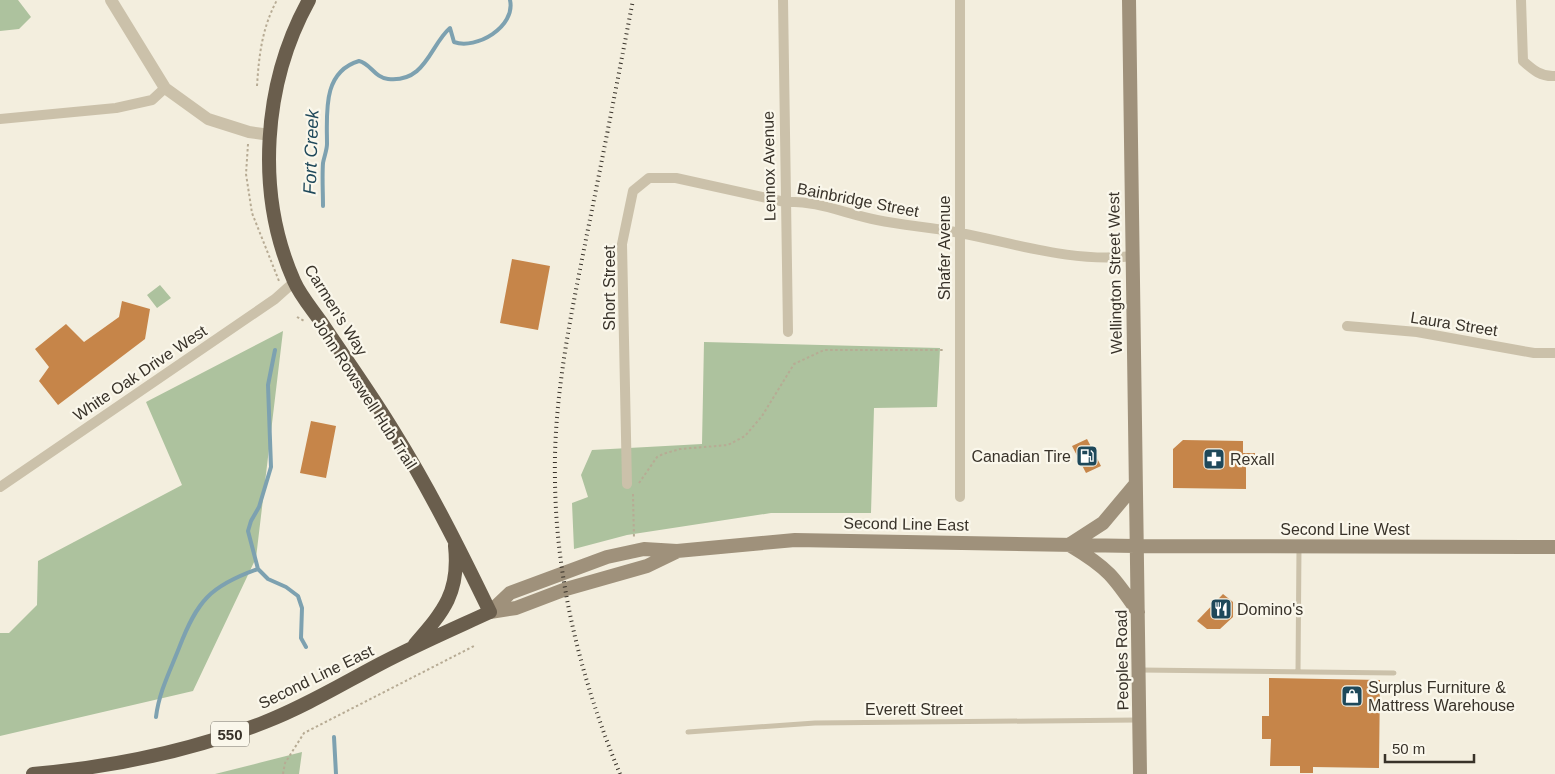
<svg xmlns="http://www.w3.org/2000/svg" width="1555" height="774" viewBox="0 0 1555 774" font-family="Arial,sans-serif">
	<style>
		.green { fill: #adc29e }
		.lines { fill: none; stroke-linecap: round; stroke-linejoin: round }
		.stream { stroke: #7da1b0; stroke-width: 4 }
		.building { fill: #c68549 }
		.path { stroke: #b7ab94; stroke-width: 2; stroke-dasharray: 2.5 2.5; stroke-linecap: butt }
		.service { stroke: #cbc1aa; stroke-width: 5 }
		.minor { stroke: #cbc1aa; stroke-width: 10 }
		.tertiary { stroke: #cbc1aa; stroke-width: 12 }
		.secondary { stroke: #9f917b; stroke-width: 14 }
		.trunk { stroke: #6a5e4d; stroke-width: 14 }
		.rail { stroke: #383229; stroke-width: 4; stroke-dasharray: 1 4; stroke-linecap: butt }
		.labels { text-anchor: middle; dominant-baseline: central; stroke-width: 4.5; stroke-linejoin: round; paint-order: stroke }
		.shield { fill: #faf7eb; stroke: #726d63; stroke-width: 1 }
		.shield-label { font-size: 15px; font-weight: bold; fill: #383229 }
		.street-label { font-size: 16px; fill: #383229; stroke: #faf7eb }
		.poi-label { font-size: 16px; fill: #383229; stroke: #faf7eb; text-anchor: start }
		.water-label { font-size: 18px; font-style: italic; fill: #1e485a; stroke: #faf7eb }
	</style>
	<rect width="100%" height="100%" fill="#f3eede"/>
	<path class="green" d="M0 0H18L31 17 19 29 0 31Z
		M160 285 171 298 157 308 147 295Z
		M283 331 256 558 193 691 0 736V633H9L37 605 38 561 182 485 146 402Z
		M704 342 940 348 937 407 874 408 871 513H771L627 535 574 549 572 503 588 497 581 475 592 450 702 444Z
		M302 752 299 774H215Z"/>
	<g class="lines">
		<path class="stream" d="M323 206C323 192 322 177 323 163 324 157 327 150 327 144 327 113 322 72 359 61 370 63 375 78 388 79 426 83 430 45 450 28L454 42C476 50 516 27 510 0
			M275 350 268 385 271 467 259 507 251 521 248 531 258 569 268 579 286 587 298 596 302 608 301 638 306 647
			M156 717C159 692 170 671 179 648 197 601 210 586 258 569
			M334 737 336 774"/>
	</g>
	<path class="building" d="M512 259 550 266 538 330 500 323Z
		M122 301 150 309 145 339 58 405 39 381 49 367 35 349 66 324 84 342 119 317Z
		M311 421 336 426 326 478 300 473Z
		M1087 439 1101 466 1086 473 1072 446Z
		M1183 440 1243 441V453H1255V465H1246V489L1173 488V449Z
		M1223 594 1233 602V617L1220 629H1207L1197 621Z
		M1269 678 1380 680 1379 768 1313 767V773H1300V766H1270L1271 739H1262V716H1269Z"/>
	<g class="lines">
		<path class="path" d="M257 86C259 55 262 28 277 0
			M248 144 246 174 252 213 279 281
			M297 317 304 321
			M639 483 657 457 663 454 680 449 728 445 745 436 762 416 794 364 824 350H945
			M633 494 634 539
			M283 774 285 763 304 733 474 646"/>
		<path class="service" d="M1140 670 1394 673
			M1298 672 1299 547
			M688 732 815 723 1137 720"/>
		<path class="minor" d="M783 0 788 332
			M1521 0 1523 61C1533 70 1541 77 1555 76
			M0 119 116 108 152 100 165 88
			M1347 326 1417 332 1534 353H1555
			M627 484 622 244 633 191 649 178H676L785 202C816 200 846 214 877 220 905 226 933 227 960 233 1018 244 1073 263 1133 256
			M0 487 275 299 294 282
			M960 497V0"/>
		<path class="tertiary" d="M111 0 165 88 208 119 249 132 270 135"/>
		<path class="secondary" d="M1129 0 1140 774
			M1069 545 1103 523 1134 486
			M1071 546C1108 568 1114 577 1138 612
			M490 612 510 593 607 557 644 549 677 551 795 540 1135 546 1555 547
			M490 612 516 608 566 589 647 566 676 552"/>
		<path class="trunk" d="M415 644C444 611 460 592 455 546
			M33 774C112 767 191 751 265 722 306 706 342 684 380 664 416 645 453 629 490 612 460 550 430 490 394 432 371 394 345 358 321 322 312 309 300 295 294 281 255 193 263 83 309 0"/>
		<path class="rail" d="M620 774C582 683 556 581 555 481 553 398 571 315 587 234 603 156 618 78 633 0"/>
	</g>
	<defs>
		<g id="fuel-square" transform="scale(1.125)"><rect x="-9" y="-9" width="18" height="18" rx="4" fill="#1e485a" stroke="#faf7eb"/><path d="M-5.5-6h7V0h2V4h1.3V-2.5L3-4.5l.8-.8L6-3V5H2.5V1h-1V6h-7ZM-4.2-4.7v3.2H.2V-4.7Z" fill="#fff"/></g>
		<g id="pharmacy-square" transform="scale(1.125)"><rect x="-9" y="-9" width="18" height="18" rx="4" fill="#1e485a" stroke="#faf7eb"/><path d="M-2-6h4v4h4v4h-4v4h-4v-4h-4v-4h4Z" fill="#fff"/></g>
		<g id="restaurant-square" transform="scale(1.125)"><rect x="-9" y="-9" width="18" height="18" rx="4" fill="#1e485a" stroke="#faf7eb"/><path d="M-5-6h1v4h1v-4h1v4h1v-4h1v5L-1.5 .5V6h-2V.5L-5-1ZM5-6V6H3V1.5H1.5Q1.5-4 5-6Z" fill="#fff"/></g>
		<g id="shop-square" transform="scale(1.125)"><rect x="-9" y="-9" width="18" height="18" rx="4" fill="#1e485a" stroke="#faf7eb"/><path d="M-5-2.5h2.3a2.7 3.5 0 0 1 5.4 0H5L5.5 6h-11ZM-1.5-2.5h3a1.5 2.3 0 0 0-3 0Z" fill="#fff"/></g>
	</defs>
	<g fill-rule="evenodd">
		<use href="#fuel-square" x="1087" y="456"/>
		<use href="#pharmacy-square" x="1214" y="459"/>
		<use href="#restaurant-square" x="1221" y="609"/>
		<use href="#shop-square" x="1352" y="696"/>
	</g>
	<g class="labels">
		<rect class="shield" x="211" y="721.5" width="38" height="25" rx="4"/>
		<g class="shield-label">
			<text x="230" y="734">550</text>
		</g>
		<g class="street-label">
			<text transform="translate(769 166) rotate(-91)">Lennox Avenue</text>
			<text transform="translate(858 200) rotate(11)">Bainbridge Street</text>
			<text transform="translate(944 248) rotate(-90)">Shafer Avenue</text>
			<text transform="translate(1115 273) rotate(-91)">Wellington Street West</text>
			<text transform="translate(609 288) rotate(-90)">Short Street</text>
			<text transform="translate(336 310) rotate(58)">Carmen's Way</text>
			<text transform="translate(1454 324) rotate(9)">Laura Street</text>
			<text transform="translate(140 373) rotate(-34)">White Oak Drive West</text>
			<text transform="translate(365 394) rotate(57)">John Rowswell Hub Trail</text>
			<text transform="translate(906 524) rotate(1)">Second Line East</text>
			<text x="1345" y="529">Second Line West</text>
			<text transform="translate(1122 660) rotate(-91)">Peoples Road</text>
			<text transform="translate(316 677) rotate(-26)">Second Line East</text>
			<text x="914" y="709">Everett Street</text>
		</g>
		<g class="poi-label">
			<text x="1071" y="456" text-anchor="end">Canadian Tire</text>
			<text x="1230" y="459">Rexall</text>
			<text x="1237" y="609">Domino's</text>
			<text x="1368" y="687">Surplus Furniture &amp;<tspan x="1368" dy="18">Mattress Warehouse</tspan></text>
		</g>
		<g class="water-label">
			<text transform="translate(311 152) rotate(-88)">Fort Creek</text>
		</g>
	</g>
	<path d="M1385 754v8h89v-8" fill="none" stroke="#383229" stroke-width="2.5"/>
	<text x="1392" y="754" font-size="15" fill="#383229" stroke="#faf7eb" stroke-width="4" paint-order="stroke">50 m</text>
</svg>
